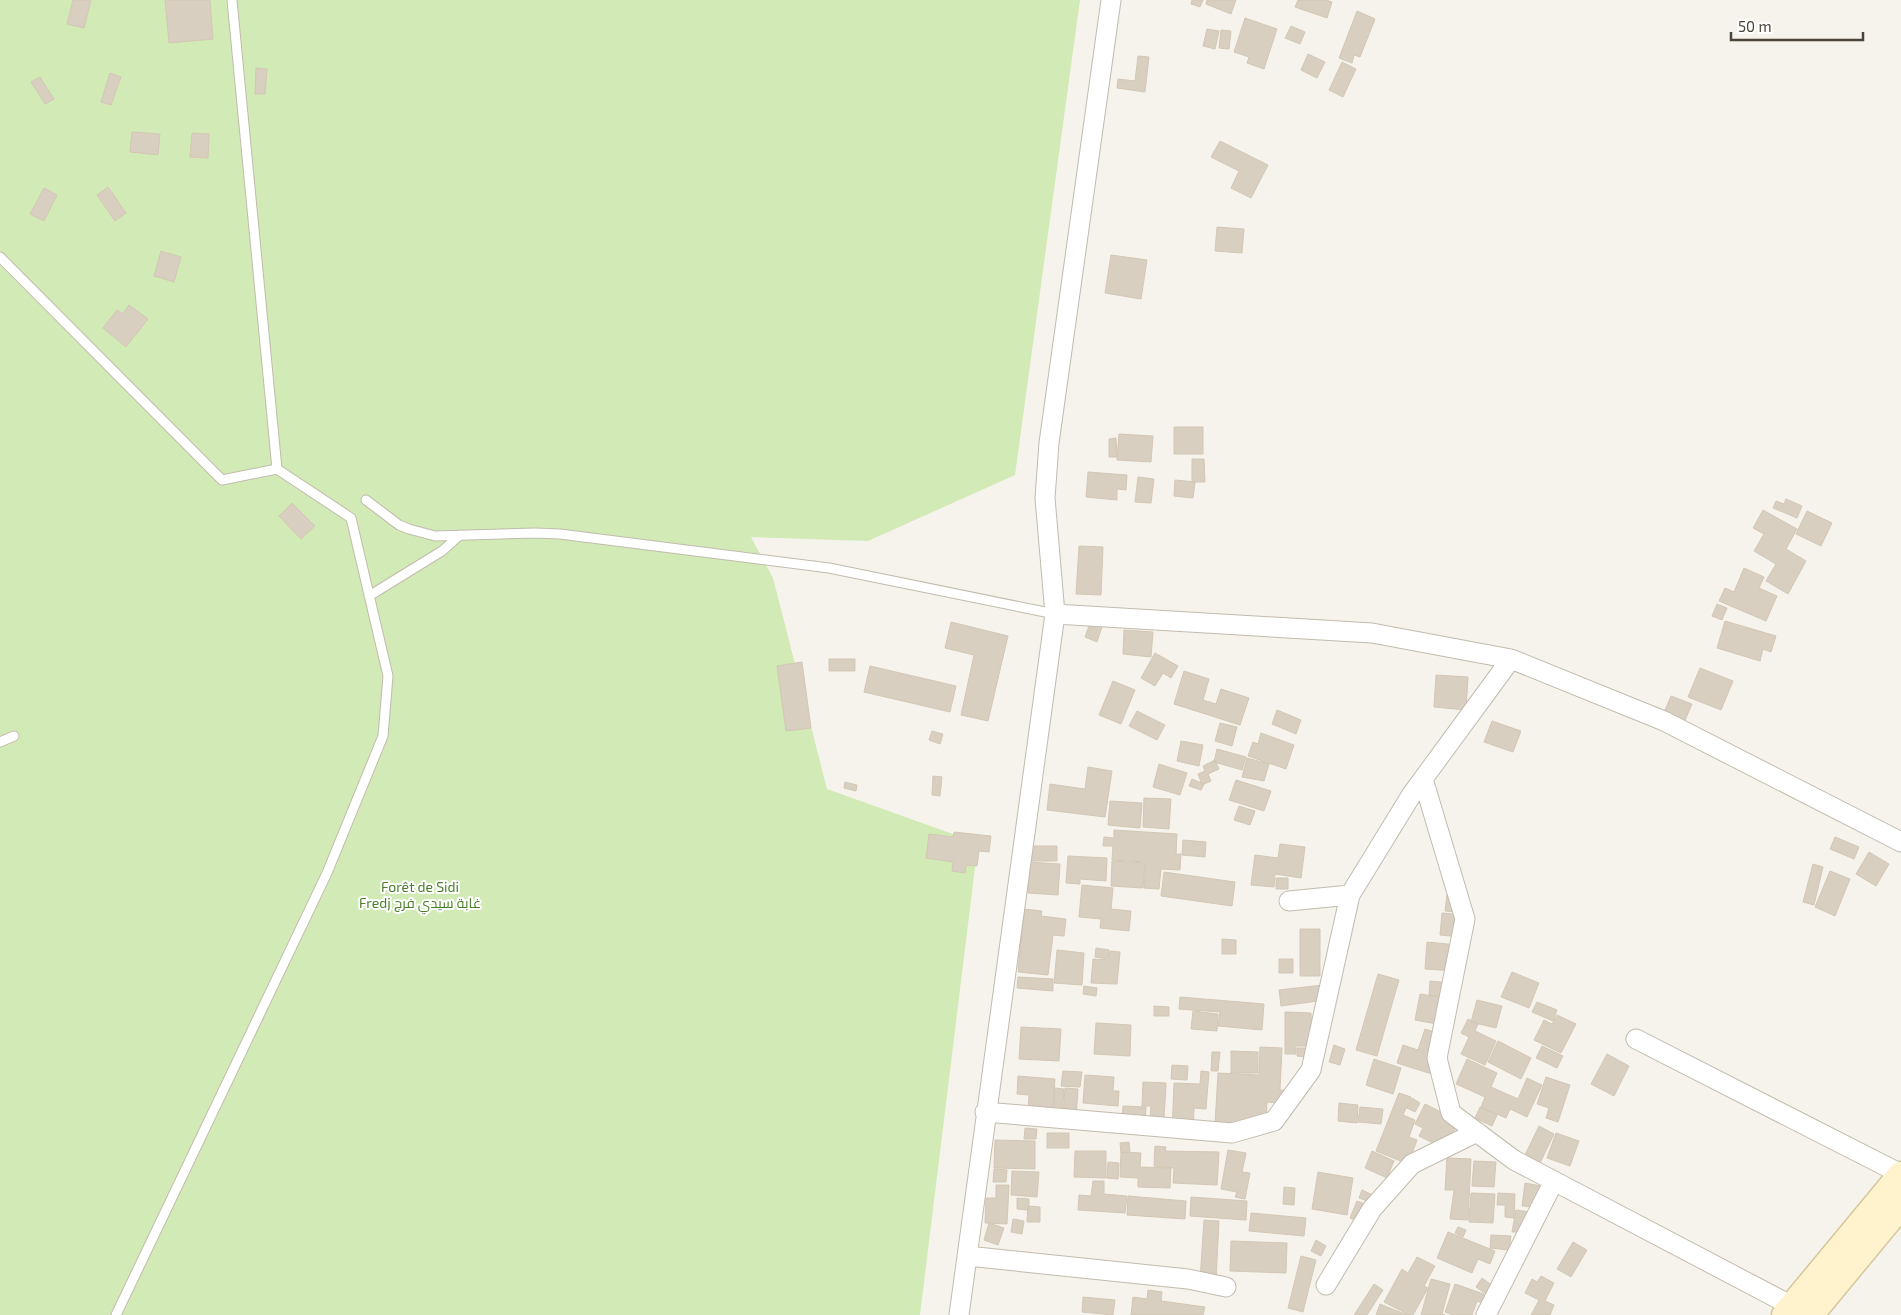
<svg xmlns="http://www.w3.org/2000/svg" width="1901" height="1315" viewBox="0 0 1901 1315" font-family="'Exo 2',Cairo,sans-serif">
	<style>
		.green { fill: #d2eab5 }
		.building { fill: #d8cfc1; stroke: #d3c7b4 }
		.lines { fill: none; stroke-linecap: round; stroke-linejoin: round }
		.lane-casing { stroke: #c2bbae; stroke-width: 11 }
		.street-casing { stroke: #c2bbae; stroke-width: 21 }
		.secondary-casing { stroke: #d6c79b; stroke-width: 29 }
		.lane { stroke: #fff; stroke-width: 9 }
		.street { stroke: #fff; stroke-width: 19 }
		.secondary { stroke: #fff3cd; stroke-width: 26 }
		.labels { text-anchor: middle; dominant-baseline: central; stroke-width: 4; stroke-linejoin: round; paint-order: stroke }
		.park-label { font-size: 14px; fill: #4a7f2a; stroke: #fff }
	</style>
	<rect width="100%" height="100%" fill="#f6f3ec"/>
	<path class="green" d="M0 0H1080L1015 475 868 541 751 537 773 578 827 789 978 843 920 1315H0Z"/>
	<path class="building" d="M73 0H91L84 28 67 24Z
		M165 0H210L213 39 169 43Z
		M1192 0H1203L1200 7 1191 4Z
		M1207 0H1236L1231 14 1206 4Z
		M1298 0H1326L1332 2 1327 18 1295 7Z
		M1357 11 1375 19 1360 57 1354 55 1352 63 1339 58Z
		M1245 18 1277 29 1264 69 1247 63 1249 57 1234 52Z
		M1291 26 1305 32 1300 44 1285 38Z
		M1207 29 1219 31 1215 49 1203 46Z
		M1221 30 1231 31 1229 49 1219 48Z
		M1308 54 1325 62 1317 78 1301 70Z
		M1138 56 1149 57 1145 92 1117 88 1118 79 1135 81Z
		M1342 62 1356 69 1343 97 1329 90Z
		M256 68 267 69 265 94H255Z
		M110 73 121 77 111 105 101 102Z
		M40 77 54 99 45 104 31 82Z
		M132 132 160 134 158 155 130 152Z
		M192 133 209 134 208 158 190 157Z
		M1220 141 1268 165 1251 198 1231 188 1239 171 1211 157Z
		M108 187 126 213 115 221 97 195Z
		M44 188 57 195 44 221 30 214Z
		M1217 227 1244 229 1242 253 1215 251Z
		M161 251 181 257 174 282 154 276Z
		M1111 255 1147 260 1141 299 1105 293Z
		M129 305 148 319 126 347 103 328 117 310 123 314Z
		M1174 427H1203V454H1174Z
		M1119 434 1153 436 1151 462 1117 460Z
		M1116 438 1117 457H1109V439Z
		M1192 459H1204L1205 482H1192Z
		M1088 472 1127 475 1126 490 1117 489V500L1086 497Z
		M1138 477 1154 479 1151 503 1135 502Z
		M1175 480 1195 482 1193 498 1174 496Z
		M1786 499 1802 506 1797 518 1773 508 1776 501 1784 504Z
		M292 503 315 526 301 539 279 516Z
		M1763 510 1797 529 1786 549 1806 561 1788 594 1766 581 1776 564 1754 551 1764 534 1753 528Z
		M1807 511 1832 523 1821 546 1796 534Z
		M1079 546 1103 547 1101 595 1076 594Z
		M1744 568 1764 577 1759 588 1777 596 1766 621 1719 601 1725 588 1734 592Z
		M1717 604 1727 608 1722 620 1712 616Z
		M1725 621 1776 636 1771 652 1763 649 1760 661 1717 648Z
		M951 622 1008 636 988 721 961 715 974 655 945 648Z
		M1090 623 1102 627 1097 642 1085 637Z
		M1124 630 1153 632 1151 657 1123 654Z
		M1155 653 1178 666 1171 678 1163 673 1155 686 1141 678Z
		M829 659H855V671H829Z
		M802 662 811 728 786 731 777 666Z
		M870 666 956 686 950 712 864 692Z
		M1700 668 1733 681 1721 710 1688 697Z
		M1184 671 1209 679 1203 700 1216 704 1221 689 1249 698 1240 725 1174 704Z
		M1436 675 1468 677 1466 710 1434 707Z
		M1113 681 1135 690 1121 724 1099 715Z
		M1671 696 1692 704 1683 725 1662 717Z
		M1277 710 1301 720 1296 734 1272 724Z
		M1137 711 1165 725 1157 740 1129 726Z
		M1492 721 1521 731 1513 752 1484 742Z
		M1220 723 1237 727 1232 746 1215 741Z
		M932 731 943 734 940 744 929 740Z
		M1261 733 1294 745 1286 769 1248 756 1253 742 1258 744Z
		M1181 741 1203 745 1199 766 1177 761Z
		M1217 749 1246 757 1242 770 1214 762Z
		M1247 758 1269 764 1264 781 1242 777Z
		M1215 760 1219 769 1208 774 1211 781 1202 785 1198 774 1205 771 1203 766Z
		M1159 764 1187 773 1180 795 1153 787Z
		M1088 767 1112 771 1105 817 1047 810 1050 784 1085 789Z
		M933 776 942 777 940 796 932 795Z
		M1192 779 1204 784 1201 790 1189 786Z
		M1236 780 1271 791 1264 811 1229 800Z
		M845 782 857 785 856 791 844 788Z
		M1144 798 1171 799 1169 829 1143 827Z
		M1110 801 1142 803 1140 828 1108 825Z
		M1239 806 1255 811 1250 825 1234 820Z
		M1114 830 1177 834 1176 854H1181L1180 870 1161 869 1159 889 1144 888 1146 862 1112 860 1113 846H1103L1104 837 1114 838Z
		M954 832 991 836 989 852 979 851 977 866 966 865 965 873 952 871 953 862 926 858 929 834 953 837Z
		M1835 837 1859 847 1854 859 1830 849Z
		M1183 840 1206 842 1205 857 1182 855Z
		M1280 844 1305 847 1301 878 1275 874 1274 887 1251 885 1255 855 1278 858Z
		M1030 846H1057V861H1030Z
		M1869 852 1889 864 1876 886 1856 874Z
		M1068 856 1107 858 1106 881 1080 879V884L1066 883Z
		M1112 861 1145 863 1143 888 1111 886Z
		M1030 862 1060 864 1058 895 1028 893Z
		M1813 864 1823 867 1814 905 1803 902Z
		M1830 871 1850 879 1835 916 1815 907Z
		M1164 872 1235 882 1232 906 1161 896Z
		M1276 878H1288V889H1276Z
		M1082 885 1113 888 1111 909 1131 911 1129 931 1100 928 1101 919 1079 917Z
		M1447 895 1459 896 1457 912 1445 911Z
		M1024 909 1042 911 1041 916 1066 919 1064 936 1053 935 1048 975 1018 972Z
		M1442 913 1464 915 1462 937 1440 935Z
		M1300 929H1320V976H1300Z
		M1222 939 1236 940V954H1222Z
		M1427 942 1457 945 1455 971 1425 969Z
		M1096 948 1109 950 1108 959 1095 957Z
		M1057 950 1084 953 1082 985 1054 983Z
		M1110 951 1120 952 1117 984 1091 983 1093 959 1109 960Z
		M1279 959H1293V973H1279Z
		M1512 972 1539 983 1529 1008 1501 997Z
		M1378 974 1399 980 1377 1056 1356 1050Z
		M1018 977 1053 979V991L1017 988Z
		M1430 981 1451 983 1449 997 1429 995Z
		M1323 985 1325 1000 1281 1006 1279 990Z
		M1084 986 1097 988 1096 996 1083 994Z
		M1420 994 1451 999 1437 1024 1415 1020Z
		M1180 997 1264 1004 1262 1030 1218 1026 1220 1012 1179 1009Z
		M1477 1000 1502 1006 1496 1028 1471 1022Z
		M1537 1002 1557 1010 1553 1021 1532 1012Z
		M1154 1006 1169 1007V1016H1154Z
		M1193 1011 1218 1014 1217 1031 1191 1029Z
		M1285 1012 1311 1013 1312 1046H1296V1054H1285Z
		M1557 1015 1576 1024 1561 1053 1534 1040 1544 1020 1552 1024Z
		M1468 1019 1478 1024 1475 1031 1496 1041 1485 1065 1461 1054 1469 1037 1461 1033Z
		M1096 1023 1131 1025 1130 1056 1094 1054Z
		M1021 1027 1061 1029 1059 1061 1019 1059Z
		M1425 1029 1447 1036 1438 1076 1397 1063 1403 1045 1418 1050Z
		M1498 1041 1531 1058 1521 1079 1488 1062Z
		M1334 1045 1345 1049 1340 1065 1329 1062Z
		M1542 1046 1563 1056 1557 1068 1536 1058Z
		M1260 1047 1282 1048 1280 1090 1294 1091 1293 1104 1267 1102 1266 1126 1215 1124 1218 1073 1259 1075Z
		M1297 1048H1306V1057L1297 1056Z
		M1231 1051 1258 1052V1073H1231Z
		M1212 1052H1220L1218 1071H1211Z
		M1607 1054 1629 1066 1614 1096 1591 1084Z
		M1374 1059 1401 1068 1393 1094 1366 1085Z
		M1467 1059 1497 1073 1491 1087 1518 1099 1527 1078 1542 1085 1527 1117 1510 1109 1506 1118 1481 1107 1485 1097 1456 1084Z
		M1172 1065 1188 1066 1187 1080 1171 1079Z
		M1063 1071 1082 1072 1080 1087 1061 1086Z
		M1201 1071 1209 1072 1206 1109 1194 1108 1193 1133 1172 1132 1174 1083 1200 1084Z
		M1085 1075 1114 1077 1113 1091H1119L1118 1106 1083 1103Z
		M1018 1076 1055 1079 1052 1116 1028 1114 1029 1095 1017 1094Z
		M1546 1077 1570 1085 1558 1122 1546 1118 1549 1108 1537 1104Z
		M1143 1082 1166 1083 1164 1119 1150 1118 1151 1106H1142Z
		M1055 1088 1064 1089 1062 1117H1053Z
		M1065 1088 1078 1089 1076 1118H1063Z
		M1399 1093 1411 1097 1403 1115 1415 1120 1409 1137 1417 1140 1408 1164 1376 1151Z
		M1412 1098 1420 1103 1415 1112 1407 1108Z
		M1339 1103 1358 1105 1357 1123 1338 1121Z
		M1425 1104 1459 1121 1445 1149 1419 1136 1423 1128 1415 1124Z
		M1123 1106 1146 1107 1145 1124 1122 1123Z
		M1360 1107 1383 1109 1381 1124 1358 1122Z
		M1480 1107 1497 1115 1492 1126 1475 1118Z
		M1539 1126 1554 1134 1540 1163 1525 1155Z
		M1025 1128 1037 1129 1036 1139H1024Z
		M1047 1133H1069V1148H1047Z
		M1556 1133 1579 1141 1570 1166 1547 1158Z
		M995 1140 1035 1141V1169L994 1168Z
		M1129 1142 1130 1152 1121 1153 1120 1143Z
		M1155 1146 1166 1147 1165 1151 1219 1152 1217 1185 1173 1183 1174 1168 1154 1166Z
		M1228 1150 1246 1153 1242 1172 1250 1173 1245 1199 1235 1197 1237 1192 1221 1189Z
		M1075 1151H1106V1178L1074 1177Z
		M1372 1151 1394 1161 1387 1178 1365 1168Z
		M1121 1152 1141 1153 1140 1167 1171 1168 1170 1188 1138 1187V1178L1120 1177Z
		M1447 1158 1471 1159 1468 1220 1450 1219 1454 1190H1445Z
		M1474 1161 1496 1162 1494 1187 1472 1186Z
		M1108 1162 1119 1163 1118 1179 1107 1178Z
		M994 1169 1007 1170 1006 1182H993Z
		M1012 1171 1039 1172 1037 1197 1011 1195Z
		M1318 1172 1353 1178 1347 1215 1312 1209Z
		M1093 1181H1104V1194L1127 1196 1125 1213 1078 1210 1079 1195 1091 1196Z
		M1525 1183 1541 1186 1535 1207 1522 1206Z
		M996 1185H1009L1007 1224 985 1223 986 1198H996Z
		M1284 1187 1295 1188 1294 1205 1283 1204Z
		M1362 1190 1375 1196 1372 1203 1359 1198Z
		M1471 1193 1495 1194 1493 1223 1469 1222Z
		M1498 1193 1515 1194 1514 1218 1505 1217V1205H1497Z
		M1128 1196 1186 1201 1185 1219 1127 1215Z
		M1191 1197 1247 1201 1246 1220 1190 1216Z
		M1017 1198 1029 1199V1210L1017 1209Z
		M1357 1201 1378 1209 1372 1226 1350 1218Z
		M1028 1206 1040 1207V1222H1027Z
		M1516 1210 1530 1212 1523 1232H1512Z
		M1251 1213 1306 1218 1304 1236 1249 1231Z
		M1013 1219 1024 1221 1022 1234 1011 1232Z
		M1204 1220 1219 1221 1216 1281 1200 1280Z
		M989 1223 1004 1228 998 1245 984 1240Z
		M1458 1227 1466 1230 1463 1237 1455 1233Z
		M1448 1232 1495 1251 1490 1264 1478 1259 1472 1273 1437 1258Z
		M1491 1235 1511 1236 1509 1250 1490 1248Z
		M1316 1240 1326 1246 1321 1256 1311 1251Z
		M1231 1241 1287 1243 1286 1273 1230 1271Z
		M1573 1242 1587 1250 1571 1277 1557 1269Z
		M1301 1256 1316 1260 1303 1312 1288 1308Z
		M1417 1257 1435 1266 1424 1286 1428 1288 1413 1315H1409L1384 1302 1402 1269 1408 1273Z
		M1541 1276 1554 1283 1545 1301 1554 1305 1550 1315H1531L1539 1300 1525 1293 1532 1279 1537 1282Z
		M1482 1278 1493 1286 1486 1294 1476 1287Z
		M1431 1279 1450 1284 1442 1314 1445 1315H1421Z
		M1374 1284 1383 1290 1367 1315H1354Z
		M1455 1284 1484 1294 1483 1295 1491 1299 1488 1305 1477 1301 1472 1315H1453L1445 1312Z
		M1148 1290 1162 1292 1161 1301 1205 1307 1203 1315H1131L1133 1297 1147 1299Z
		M1083 1297 1115 1300 1113 1315 1082 1312Z
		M1380 1304 1407 1315H1376Z"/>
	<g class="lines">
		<g class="lane-casing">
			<path id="lane" d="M0 257 222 480 277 469
				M366 500 399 525 409 529 435 536 535 533 560 534 829 568 1055 614
				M369 596 442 551 460 535
				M0 742 14 736
				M116 1315 327 873 383 736 388 676 351 518 277 469 232 0"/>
		</g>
		<g class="street-casing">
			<path id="street" d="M1055 614 1372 633 1511 659 1664 721 1901 842
				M1423 779 1465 919 1437 1058 1451 1113 1514 1160 1792 1306
				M1289 901 1350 895 1412 794 1511 659
				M1636 1039 1901 1174
				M985 1112 1232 1133 1274 1121 1311 1070 1350 895
				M967 1256 1188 1279 1226 1287
				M1326 1285 1372 1209 1412 1164 1477 1132
				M959 1315 1055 614 1045 498 1049 443 1111 0
				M1486 1315 1554 1181"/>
		</g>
		<g class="secondary-casing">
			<path id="secondary" d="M1785 1315 1901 1175
				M1810 1315 1901 1205"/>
		</g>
		<use href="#lane" class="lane"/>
		<use href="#street" class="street"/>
		<use href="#secondary" class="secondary"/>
	</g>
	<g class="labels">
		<g class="park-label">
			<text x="420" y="886">Forêt de Sidi<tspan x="420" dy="16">Fredj غابة سيدي فرج</tspan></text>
		</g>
	</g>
	<path d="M1731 32v8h132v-8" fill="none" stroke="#4b4439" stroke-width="2.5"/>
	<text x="1738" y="32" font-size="15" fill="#4b4439" stroke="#ffffff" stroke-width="4" paint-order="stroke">50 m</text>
</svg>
